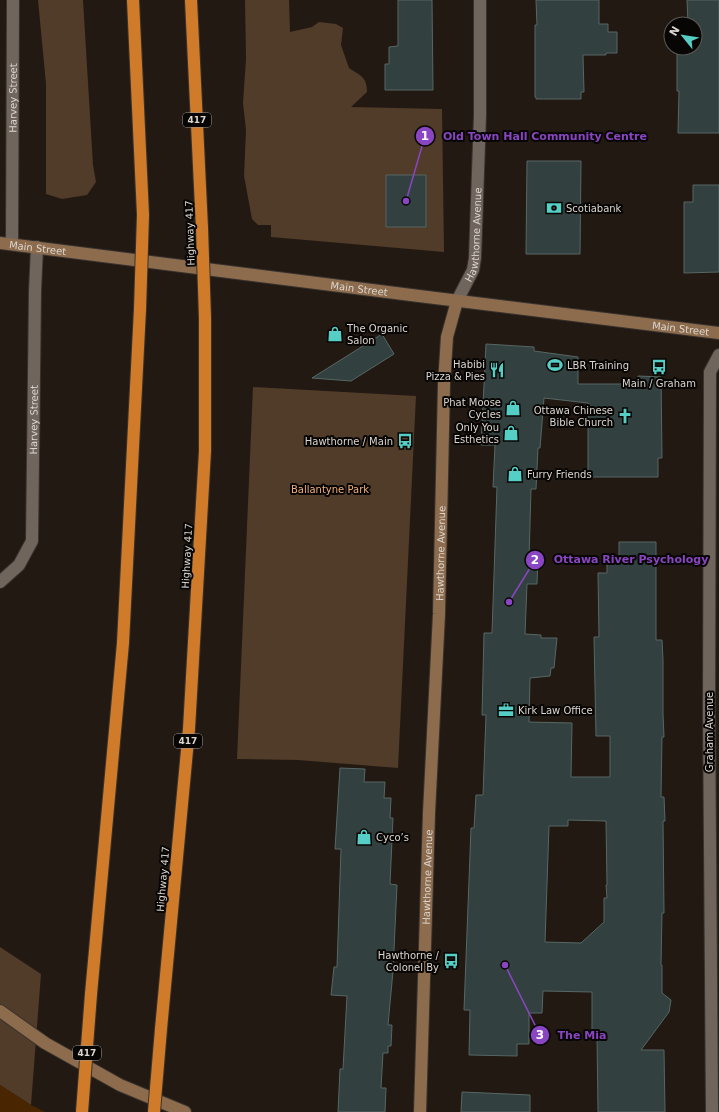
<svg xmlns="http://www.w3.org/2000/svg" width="719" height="1112" viewBox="0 0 719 1112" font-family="'DejaVu Sans',sans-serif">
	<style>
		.green { fill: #513b29 }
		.water { fill: #492601 }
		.building { fill: #32413f; stroke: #576765; fill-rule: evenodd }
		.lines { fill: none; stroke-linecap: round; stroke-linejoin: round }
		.street-casing { stroke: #39332f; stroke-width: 14 }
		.secondary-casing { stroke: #39332f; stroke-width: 14 }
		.highway-casing { stroke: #39332f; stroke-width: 14 }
		.street { stroke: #70655d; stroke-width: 12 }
		.secondary { stroke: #8d6c4d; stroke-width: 12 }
		.highway { stroke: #d07b29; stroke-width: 12 }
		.highway-bridge-casing { stroke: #39332f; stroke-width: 14; stroke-linecap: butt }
		.highway-bridge { stroke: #d07b29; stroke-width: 12 }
		.labels { text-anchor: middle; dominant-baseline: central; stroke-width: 4; stroke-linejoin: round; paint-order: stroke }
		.shield { fill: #080604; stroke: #9c9793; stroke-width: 1 }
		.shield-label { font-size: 9px; font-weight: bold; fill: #dbd5d0 }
		.street-label { font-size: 10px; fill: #dbd5d0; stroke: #080604 }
		.poi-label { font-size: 10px; fill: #dbd5d0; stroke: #080604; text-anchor: start }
		.park-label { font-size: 10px; fill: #efaf7b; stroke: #080604 }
		.leader { fill: none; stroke: #8945c2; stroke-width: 1.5 }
		.callout-dot { fill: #8945c2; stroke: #080604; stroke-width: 1.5 }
		.mark-label { font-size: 12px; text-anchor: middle; font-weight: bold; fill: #fff }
		.callout-label { font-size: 11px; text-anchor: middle; font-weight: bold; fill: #8945c2; stroke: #080604; stroke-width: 4; stroke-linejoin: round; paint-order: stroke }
	</style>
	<rect width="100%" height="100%" fill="#221913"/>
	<path class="green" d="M38 0H83L93 165 96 182 87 195 62 199 46 194V84Z
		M245 0H289L290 32 312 27 319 22 336 24 343 28 341 45 349 68C361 76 367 77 367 92L351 107 442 109 444 252 271 237V225H258L252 219 244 176 246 130 243 103 246 59Z
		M253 387 416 396 398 768 298 760 237 759Z
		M0 947 41 974 31 1105 0 1085Z"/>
	<path class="water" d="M0 1085 31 1105 45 1112H0Z"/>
	<path class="building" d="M398 0H432L433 90H385V64H389V47L398 46Z
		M536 0H599V24H608V32H617V53H606V55H583L584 92H581V99H536V97H535V25H537Z
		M687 0H719V133H678L679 91H677V48H695V24H688Z
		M527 161H581L580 254H526Z
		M386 175H426V227H386Z
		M693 185H719V272L684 273V202H693Z
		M382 334 394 354 351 381 312 378Z
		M486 344 534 347V351L578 357V384H638V376L661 377 662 458H658V477H588V403L544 398 540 448H538L536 489H531L529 559H538L537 584H527L525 634 541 635V638H557L554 668H551L550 676 530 678 529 722 572 723 571 777H610V736H596L594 637H599L598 573H607V559H619V542H656V640H662L663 660V714L664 737H662L661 797H664L665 821H663L664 913H662L661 965H662V993L671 1000 669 1012 641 1050H664L665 1112H598L597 1035H592V992L543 991 542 1013H529V1044H517V1056L469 1055 470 1010H464L471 828H474L476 795H483L486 715H482L484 633H492L497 487H493L495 445H481ZM568 820 606 821 607 885H606L607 898H604V922L581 943 545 942 549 826H568Z
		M340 768 365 769 364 782H385L384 798H391L390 818H393L390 884 397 885 393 971 388 1025H392L391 1046H388V1053H383L381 1088H386L385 1112H338L340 1069H343L347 996 331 995 334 967H337L341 849H335Z
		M462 1092 530 1095V1112H461Z"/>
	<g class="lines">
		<g class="street-casing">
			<g id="street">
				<path id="s1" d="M12 244 13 0"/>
				<path id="s2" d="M457 301 473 270 475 258 480 115V0"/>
				<path id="s3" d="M0 582 19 565 32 541 35 291 37 247"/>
				<path d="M712 1112 709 712 710 372 719 355"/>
			</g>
		</g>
		<g class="secondary-casing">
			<g id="secondary">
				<path id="s4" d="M0 243 419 296 719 333"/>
				<path d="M0 1011 45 1043 120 1085 185 1112"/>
				<path id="s5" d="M420 1112 429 813 439 614 444 384 447 337 457 301"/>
			</g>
		</g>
		<g class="highway-casing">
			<path id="highway" d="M133 0 143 215
				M191 0 202 228
				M91 994 123 643 140 309
				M161 1029 189 729 205 451V318"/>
		</g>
		<use href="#street" class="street"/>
		<use href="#secondary" class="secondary"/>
		<use href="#highway" class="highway"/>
		<g class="highway-bridge-casing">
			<path id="highway-bridge" d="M202 228 205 318
				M140 309 143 215
				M82 1112 91 994
				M154 1112 161 1029"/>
		</g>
		<use href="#highway-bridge" class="highway-bridge"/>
	</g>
	<defs>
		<g id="bank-bare" transform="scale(1.2)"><path d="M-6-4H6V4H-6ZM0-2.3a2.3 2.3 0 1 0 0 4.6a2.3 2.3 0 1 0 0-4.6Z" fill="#55cec5" stroke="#080604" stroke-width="2.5" paint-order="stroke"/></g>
		<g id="shop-bare" transform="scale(1.2)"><path d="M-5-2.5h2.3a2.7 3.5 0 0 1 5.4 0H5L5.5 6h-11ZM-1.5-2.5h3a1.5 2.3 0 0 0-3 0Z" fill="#55cec5" stroke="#080604" stroke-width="2.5" paint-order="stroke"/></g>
		<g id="stadium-bare" transform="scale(1.2)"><path d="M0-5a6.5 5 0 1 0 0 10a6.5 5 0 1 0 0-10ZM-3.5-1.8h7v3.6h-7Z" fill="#55cec5" stroke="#080604" stroke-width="2.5" paint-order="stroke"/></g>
		<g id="bus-bare" transform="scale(1.2)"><path d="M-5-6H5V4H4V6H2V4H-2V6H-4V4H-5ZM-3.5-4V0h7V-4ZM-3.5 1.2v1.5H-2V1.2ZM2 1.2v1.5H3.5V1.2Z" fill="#55cec5" stroke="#080604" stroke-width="2.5" paint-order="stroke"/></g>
		<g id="restaurant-bare" transform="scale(1.2)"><path d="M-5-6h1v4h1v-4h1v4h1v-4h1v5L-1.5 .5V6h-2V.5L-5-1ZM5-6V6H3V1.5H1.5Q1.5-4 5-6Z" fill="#55cec5" stroke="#080604" stroke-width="2.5" paint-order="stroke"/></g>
		<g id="church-bare" transform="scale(1.2)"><path d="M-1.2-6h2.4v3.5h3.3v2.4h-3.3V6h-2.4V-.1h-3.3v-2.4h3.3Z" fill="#55cec5" stroke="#080604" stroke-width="2.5" paint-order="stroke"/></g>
		<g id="office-bare" transform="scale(1.2)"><path d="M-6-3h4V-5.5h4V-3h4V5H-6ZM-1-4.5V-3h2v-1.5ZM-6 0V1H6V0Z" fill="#55cec5" stroke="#080604" stroke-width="2.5" paint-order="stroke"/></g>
	</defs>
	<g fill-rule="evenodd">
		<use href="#bank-bare" x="554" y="208"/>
		<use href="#shop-bare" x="335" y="334"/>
		<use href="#stadium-bare" x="555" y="365"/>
		<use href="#bus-bare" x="659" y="367"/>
		<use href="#restaurant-bare" x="497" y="370"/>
		<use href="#shop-bare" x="513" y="408"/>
		<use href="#church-bare" x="625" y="416"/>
		<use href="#shop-bare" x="511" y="433"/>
		<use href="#bus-bare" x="405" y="441"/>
		<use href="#shop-bare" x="515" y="474"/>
		<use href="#office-bare" x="506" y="710"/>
		<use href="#shop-bare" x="364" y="837"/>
		<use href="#bus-bare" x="451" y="961"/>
	</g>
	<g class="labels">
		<g class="shield">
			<rect x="183" y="113" width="28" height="14" rx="3"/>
			<rect x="174" y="734" width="28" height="14" rx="3"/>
			<rect x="73" y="1046" width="28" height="14" rx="3"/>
		</g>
		<g class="shield-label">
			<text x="197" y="120">417</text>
			<text x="188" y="741">417</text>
			<text x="87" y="1053">417</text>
		</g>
		<g class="street-label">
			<text stroke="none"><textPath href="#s1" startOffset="146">Harvey Street</textPath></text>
			<text transform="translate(190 233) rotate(-92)">Highway 417</text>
			<text stroke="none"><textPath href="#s2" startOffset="70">Hawthorne Avenue</textPath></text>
			<text stroke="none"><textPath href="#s4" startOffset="38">Main Street</textPath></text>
			<text stroke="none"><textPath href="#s4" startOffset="362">Main Street</textPath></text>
			<text stroke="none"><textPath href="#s4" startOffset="686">Main Street</textPath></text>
			<text stroke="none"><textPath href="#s3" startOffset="174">Harvey Street</textPath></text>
			<text stroke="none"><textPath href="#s5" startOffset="559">Hawthorne Avenue</textPath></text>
			<text transform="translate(187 556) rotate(-87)">Highway 417</text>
			<text transform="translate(709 732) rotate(-90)">Graham Avenue</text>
			<text stroke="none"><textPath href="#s5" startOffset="235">Hawthorne Avenue</textPath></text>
			<text transform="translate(163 879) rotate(-85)">Highway 417</text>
		</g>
		<g class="poi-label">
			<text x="566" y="208">Scotiabank</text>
			<text x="347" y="328">The Organic<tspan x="347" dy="12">Salon</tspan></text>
			<text x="485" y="364" text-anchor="end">Habibi<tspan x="485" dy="12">Pizza &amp; Pies</tspan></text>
			<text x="567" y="365">LBR Training</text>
			<text x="659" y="383" text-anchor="middle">Main / Graham</text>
			<text x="501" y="402" text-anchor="end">Phat Moose<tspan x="501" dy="12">Cycles</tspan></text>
			<text x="613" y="410" text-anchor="end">Ottawa Chinese<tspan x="613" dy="12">Bible Church</tspan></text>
			<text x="499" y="427" text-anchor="end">Only You<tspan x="499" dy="12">Esthetics</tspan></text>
			<text x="393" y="441" text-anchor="end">Hawthorne / Main</text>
			<text x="527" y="474">Furry Friends</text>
			<text x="518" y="710">Kirk Law Office</text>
			<text x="376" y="837">Cyco’s</text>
			<text x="439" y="955" text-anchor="end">Hawthorne /<tspan x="439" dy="12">Colonel By</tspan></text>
		</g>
		<g class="park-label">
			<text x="330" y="489">Ballantyne Park</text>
		</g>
	</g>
	<path class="leader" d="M406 201L425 136M509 602L535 560M505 965L540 1035"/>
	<g class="callout-dot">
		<circle cx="406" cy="201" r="4"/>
		<circle cx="509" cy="602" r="4"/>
		<circle cx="505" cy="965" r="4"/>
		<circle cx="425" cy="136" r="10"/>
		<circle cx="535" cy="560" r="10"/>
		<circle cx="540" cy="1035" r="10"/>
	</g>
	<g class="mark-label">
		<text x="425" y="140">1</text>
		<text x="535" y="564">2</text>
		<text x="540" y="1039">3</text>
	</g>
	<g class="callout-label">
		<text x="545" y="140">Old Town Hall Community Centre</text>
		<text x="631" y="563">Ottawa River Psychology</text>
		<text x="582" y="1039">The Mia</text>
	</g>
	<g transform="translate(683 36) rotate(300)"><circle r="19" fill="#080604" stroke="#5c5956"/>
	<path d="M0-3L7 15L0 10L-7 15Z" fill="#55cec5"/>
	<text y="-6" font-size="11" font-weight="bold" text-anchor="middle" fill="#dbd5d0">N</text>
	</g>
</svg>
